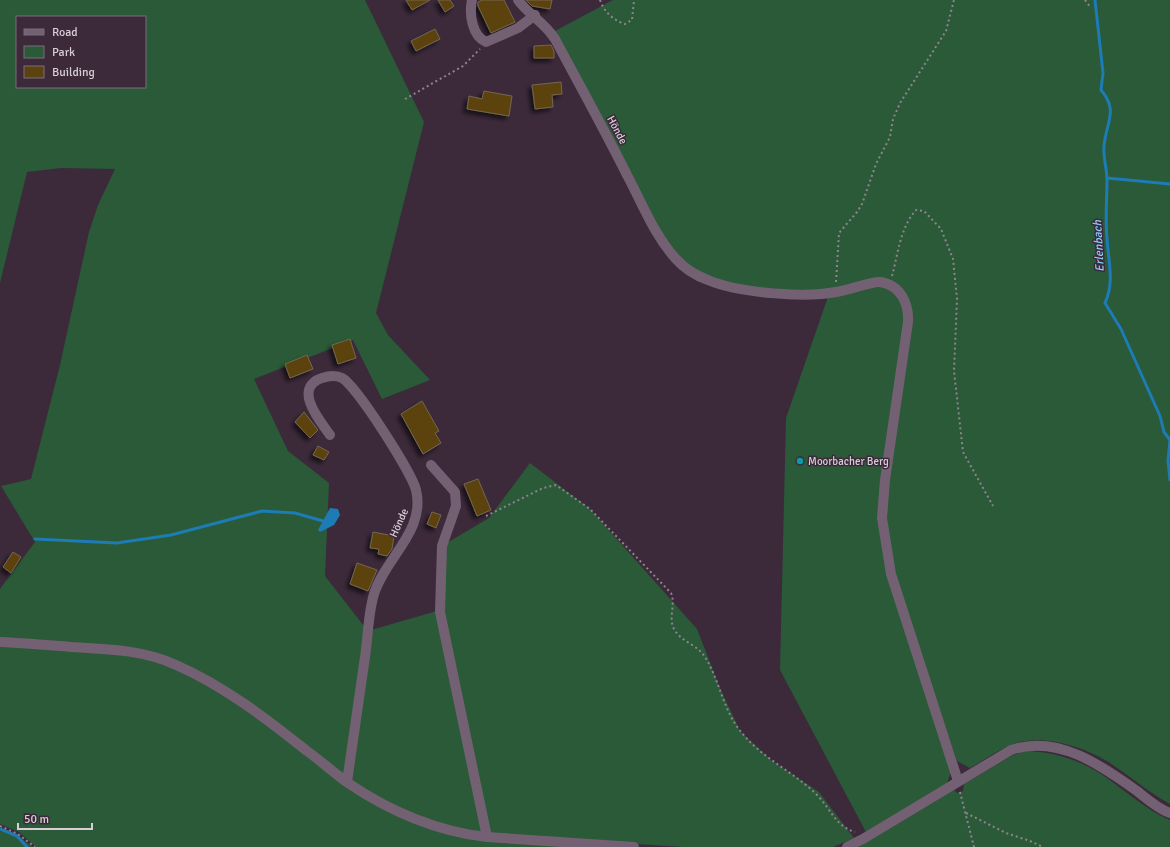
<svg xmlns="http://www.w3.org/2000/svg" width="1170" height="847" viewBox="0 0 1170 847" font-family="Signika,sans-serif">
	<style>
		.green { fill: #2a5a38; fill-rule: evenodd }
		.water { fill: #1d7bb6 }
		.lines { fill: none; stroke-linecap: round; stroke-linejoin: round }
		.stream { stroke: #1d7bb6; stroke-width: 3 }
		.building { fill: #5c420f; stroke: #746650; filter: url(#shadow) }
		.path { stroke: #918390; stroke-width: 2; stroke-dasharray: 2 3; stroke-linecap: butt }
		.minor { stroke: #746073; stroke-width: 10 }
		.culture-dot { fill: #0f9aa8; stroke: #3c2a3b; stroke-width: 1.5 }
		.labels { text-anchor: middle; dominant-baseline: central; stroke-width: 3; stroke-linejoin: round; paint-order: stroke }
		.street-label { font-size: 11px; fill: #d9ced8; stroke: #3c2a3b }
		.poi-label { font-size: 11px; fill: #d9ced8; stroke: #3c2a3b; text-anchor: start }
		.water-label { font-size: 12px; font-style: italic; fill: #8dcaf9; stroke: #3c2a3b }
	</style>
	<defs>
		<filter id="shadow"><feDropShadow dx="-3.5" dy="3.5" stdDeviation="2" flood-color="#0009"/></filter>
	</defs>
	<rect width="100%" height="100%" fill="#3c2a3b"/>
	<path class="green" d="M0 0H365L424 122 376 313 388 335 430 380 382 399 353 340 254 379 288 451 329 483 325 576 367 630 346 779 176 662 0 640V589L35 542 1 486 31 479 60 365 89 232 98 205 115 169 61 168 27 172 0 283ZM17 17H145V87H17Z
		M613 0H1170V804C1148 792 1130 776 1110 763 1083 746 1040 733 1010 745 996 751 983 761 970 768L957 761 892 568 952 769 947 783 866 832 780 670 786 418 830 291 731 287 689 268 654 224 555 31Z
		M530 463 590 509 697 629 720 688 740 731 771 760 819 792 854 838 833 847H683L490 835 442 611 445 544 489 518Z
		M437 611 485 835C434 828 393 805 349 781L371 630Z
		M0 644 72 649 157 660 225 695 346 784 430 826 574 847H36L19 832 0 824Z
		M1028 751C1054 752 1079 760 1101 774 1124 789 1144 809 1170 820V847H859L954 790 957 793 963 791 964 784 1013 755Z
		M0 829 17 835 33 847H0Z"/>
	<path class="water" d="M330 508 338 509 340 515 334 525 320 532 318 530Z"/>
	<g class="lines">
		<path class="stream" d="M1095 0 1103 73 1101 90C1119 111 1106 122 1104 146 1103 158 1107 169 1107 180 1107 199 1105 218 1107 238 1108 260 1115 282 1105 303L1121 329 1160 416 1164 432 1170 440 1168 461 1170 480
			M1107 178 1170 184
			M35 539 117 543 171 535 262 511 295 513 323 521
			M0 829 17 836 27 847"/>
	</g>
	<path class="building" d="M406 0H430L412 10Z
		M438 0H450L454 6 445 12Z
		M482 0H504L515 22 491 33 478 6V2Z
		M526 0H552L550 9 532 6Z
		M435 29 440 39 416 51 411 41Z
		M551 45 554 51V58H534V46Z
		M561 82 562 94 552 95 553 107 535 109 532 85Z
		M484 91 512 96 509 116 467 109 469 96 482 99Z
		M350 339 356 358 338 364 332 345Z
		M307 355 313 369 290 378 285 364Z
		M422 401 439 431 435 433 441 443 423 454 401 414Z
		M304 412 318 430 310 438 295 422Z
		M318 446 329 452 324 460 313 455Z
		M478 479 491 510 477 516 464 484Z
		M432 512 441 515 436 528 427 524Z
		M373 532 394 536 392 549 387 556 378 554 379 549 370 548Z
		M13 552 21 557 11 573 3 567Z
		M357 563 377 570 368 591 350 584Z"/>
	<g class="lines">
		<path class="path" d="M600 0C604 12 613 20 625 24L632 20 634 0
			M1085 0 1090 7
			M405 99 463 66 480 49
			M892 276C898 254 900 228 916 210L924 211 941 229 953 259 957 299 954 371 963 452 993 506
			M836 282 839 233 857 212 862 204 876 164 890 137 893 119 900 103 946 31 954 0
			M486 516 543 488 556 485 590 509 671 593C676 604 668 618 674 629 681 642 698 645 705 657 720 681 723 711 742 733 763 759 794 772 817 795 831 809 835 826 855 832
			M960 792 974 847
			M966 813 1006 833 1030 841 1043 847
			M0 826 18 834 35 847"/>
		<path class="minor" d="M472 0C469 14 472 36 486 42L518 28 535 15
			M518 0C529 15 545 23 555 39 579 84 604 129 627 175 642 203 654 235 676 259 684 268 697 276 708 280 738 293 804 298 836 292 846 291 873 281 880 282 901 285 909 304 908 322L885 480 882 518 891 574 958 781
			M330 435C320 421 292 388 322 378 328 376 336 375 342 378 356 385 412 473 416 490 426 531 385 558 374 594 368 614 368 637 365 657 359 699 353 740 347 782
			M431 465 455 492 456 506 442 546 440 612 487 837
			M0 642C24 643 48 645 72 647 107 649 144 650 176 665 224 686 267 719 307 751 321 761 334 773 348 783 389 811 438 832 487 837L634 847
			M847 847 863 839 1011 750C1057 734 1101 765 1137 791 1147 799 1158 809 1170 813"/>
	</g>
	<circle class="culture-dot" cx="800" cy="461" r="4"/>
	<g class="labels">
		<g class="street-label">
			<text transform="translate(617 130) rotate(62)">Hönde</text>
			<text transform="translate(399 523) rotate(-66)">Hönde</text>
		</g>
		<g class="poi-label">
			<text x="808" y="461">Moorbacher Berg</text>
		</g>
		<g class="water-label">
			<text transform="translate(1099 246) rotate(-93)">Erlenbach</text>
		</g>
	</g>
	<rect x="16" y="16" width="130" height="72" fill="#3c2a3b" stroke="#7b6c7a"/>
	<rect x="24" y="29" width="20" height="6" fill="#746073" stroke="#7b6c7a"/>
	<text x="52" y="36" font-size="12" fill="#d9ced8">Road</text>
	<rect x="24" y="46" width="20" height="12" fill="#2a5a38" stroke="#7b6c7a"/>
	<text x="52" y="56" font-size="12" fill="#d9ced8">Park</text>
	<rect x="24" y="66" width="20" height="12" fill="#5c420f" stroke="#7b6c7a"/>
	<text x="52" y="76" font-size="12" fill="#d9ced8">Building</text>
	<path d="M18 823v6h74v-6" fill="none" stroke="#d9ced8" stroke-width="2"/>
	<text x="24" y="823" font-size="12" fill="#d9ced8" stroke="#3c2a3b" stroke-width="3" paint-order="stroke">50 m</text>
</svg>
